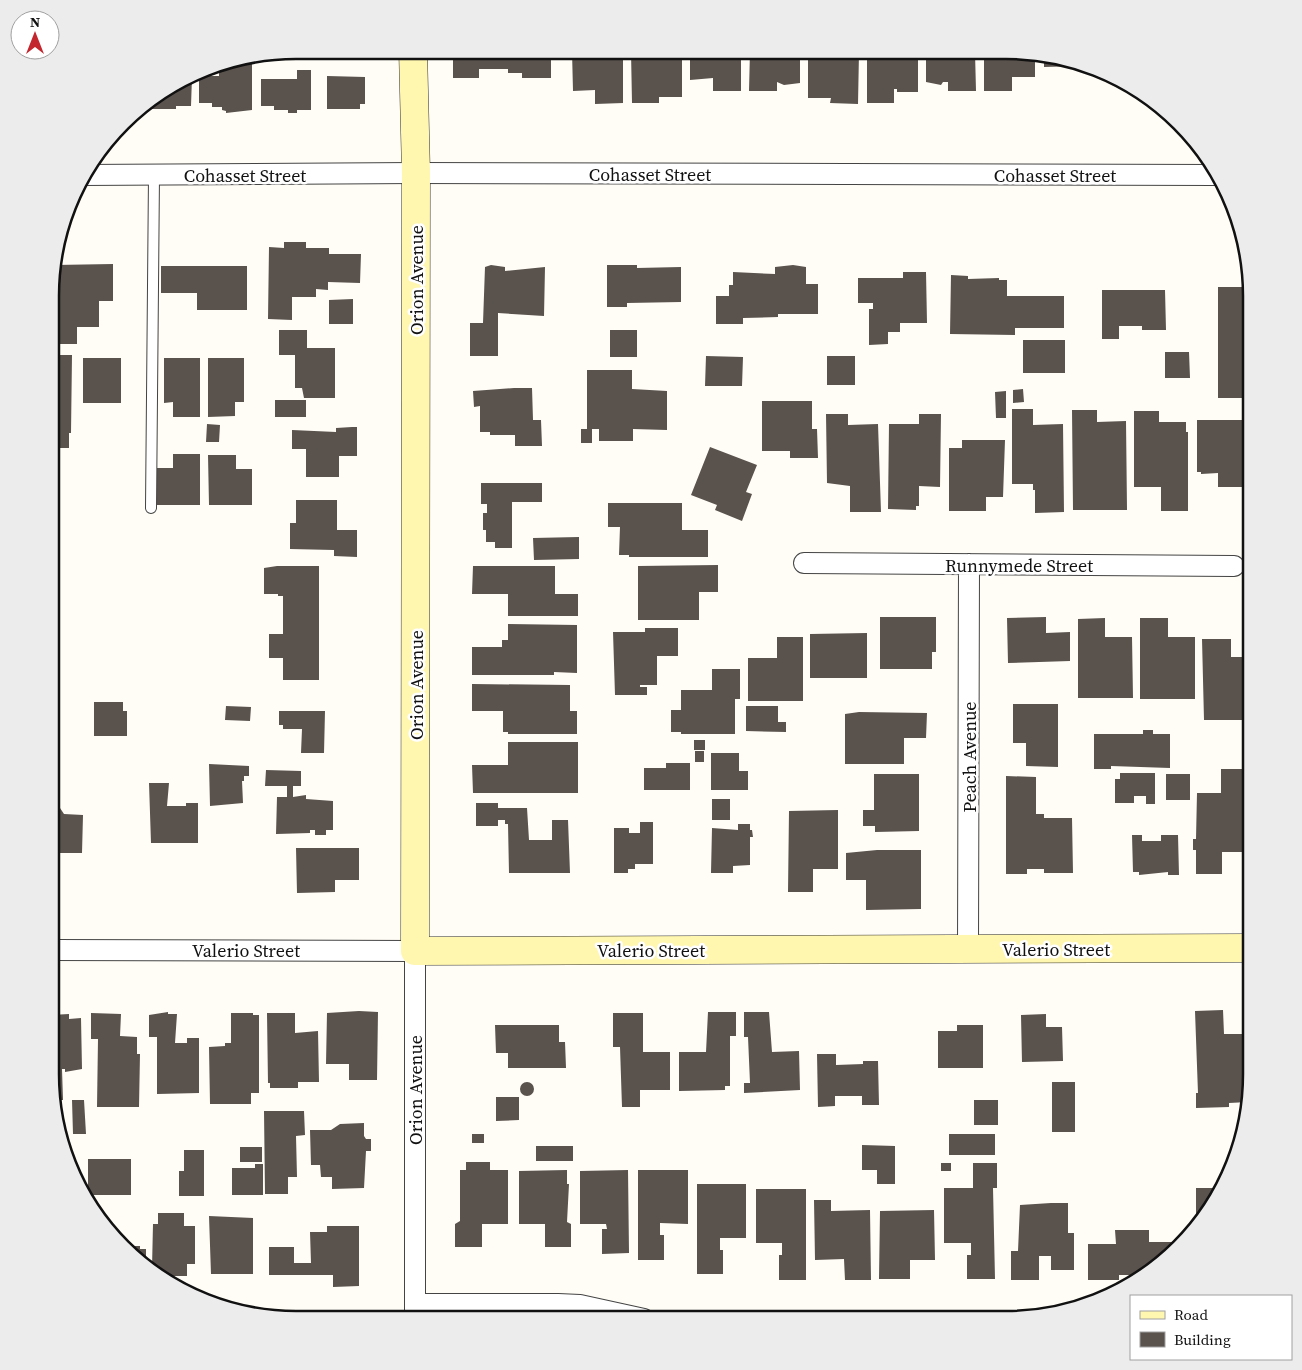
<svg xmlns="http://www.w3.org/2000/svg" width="1302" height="1370" viewBox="0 0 1302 1370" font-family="'Source Serif 4',serif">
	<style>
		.building { fill: #5a524d }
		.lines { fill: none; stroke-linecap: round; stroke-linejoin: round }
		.lane-casing { stroke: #444; stroke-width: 12 }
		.street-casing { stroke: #444; stroke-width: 22 }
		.secondary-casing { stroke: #333; stroke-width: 29 }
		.lane { stroke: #fff; stroke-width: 10 }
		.street { stroke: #fff; stroke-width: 20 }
		.secondary { stroke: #fff6b0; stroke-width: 28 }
		.labels { text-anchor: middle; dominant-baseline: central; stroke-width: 5; stroke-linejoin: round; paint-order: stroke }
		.street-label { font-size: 18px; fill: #111; stroke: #fff }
		.rim { fill: none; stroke: #111; stroke-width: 2.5 }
	</style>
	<rect width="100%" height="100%" fill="#fffdf5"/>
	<path class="building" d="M453 50 551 51V78H522V73H508V69H479V78H453Z
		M572 51H623V103L595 104V90L573 91Z
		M631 51H682V97H659V103H632Z
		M690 51H741V91H713V78L690 80Z
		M750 51H800V83L784 85 777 82V91H749Z
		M808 51 859 52 858 104 830 103 831 98H808Z
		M867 52H918V92H897V89H894V103H867Z
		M926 52H975L976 91H948V82H943L941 85 926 82Z
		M984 52H1035V77H1012V91H984Z
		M1044 54 1080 66 1044 67Z
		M252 57V110L226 113V111L222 110V107H212V103H199V76H219V63Z
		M297 70H311V110H297V113H288V110H274V106H261V79H297Z
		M327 76 365 77V104H360V109H327Z
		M192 77 191 106H176V109H151V103H148Z
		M284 242H306V248H329V254H361L360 283 328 282V290L316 289V297H292V320L268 319 269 247 284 248Z
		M113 264V301H99V327H77V344H54L55 265Z
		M491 265 505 267V271L545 267 544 316 498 313V356H470V323H483L485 267Z
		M607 265H637V268L681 267V302L627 303V307H607Z
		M793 265 806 267V284H818V314H778V317L743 318V324H716V296H729V285H733V272L775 274V267Z
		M161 266H247V310H197V293H161Z
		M903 272H926L927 323H900V332H888V344L869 345V309H873V303H858V278H903Z
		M951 275 968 276V279L999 278V280H1007V296H1064V328H1015V335L950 334Z
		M1218 287H1251V318H1248V359H1251V398H1218Z
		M1102 290H1165L1166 330H1142V326H1119V339H1102Z
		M353 299V324H329V300Z
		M279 330H307V348H335V398H304L302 388H295V355H279Z
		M610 330H637V357H610Z
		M1023 340H1065V373H1023Z
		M1165 352H1189L1190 378H1165Z
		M54 355H72L71 433H69V448H54Z
		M706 356 743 357 742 386H705Z
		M827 356H855V385H827Z
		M83 358H121V403H83Z
		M164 358H200V417H173V402L164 403Z
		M208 358H244V402H235V416L208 417Z
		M587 370H632V389L667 391V430L633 429V441H599V429H592V443H581V429H587Z
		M514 388H532L533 420H541L542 446H515V435H490V432H480V406L474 407 473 391Z
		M1023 389 1024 402 1013 403V390Z
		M1006 391V418H996L995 392Z
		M275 400H306V417H275Z
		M762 401H812V429H817L818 458H790V451H762Z
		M1012 409H1033V425L1063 424 1064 512 1035 513V490H1033V484H1012Z
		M1072 410H1097V422L1126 421 1127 510H1073Z
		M1134 411H1159V422H1186V432H1188V511H1161V487H1134Z
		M826 414H848V425L878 424 881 512H850V486L827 483Z
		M919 414H941L940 487 919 486V506H916V510L888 509 889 424H919Z
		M1197 420H1246L1249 487H1218V473L1201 474V472H1197Z
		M207 424 220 425 219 442H206Z
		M352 427H357V456H339V477H306V449H292V430L336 432V428Z
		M962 440H1005L1003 497H986V511H949V448H962Z
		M710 447 757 465 746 492 752 494 742 521 715 510 717 505 691 495Z
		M173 454H200V505H156V468H173Z
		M208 455H236V469H252V505H209Z
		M481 483H542V502H512V548H495V542H486V530H483V513H487V504H481Z
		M296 500H337V530H357V557L334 556V550L290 549V523H296Z
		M608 503H682V530H708V557H629V555H619L620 527H608Z
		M579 537V559L534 560 533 538Z
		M718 565V592H699V620H638V566Z
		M277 566H319V680H283V658H269V634H283V596H278V594H264V568Z
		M473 566H555V594H578V616H508V594H472Z
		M880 617H936V652H932V669H880Z
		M1046 617V633L1070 632V661L1008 663 1007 618Z
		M1105 618V637H1132L1133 698H1078V619Z
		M1140 618H1168V637H1195V699H1140Z
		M508 624 577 625V673L554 672V675H472V647H502V640H508Z
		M645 628H678V656H657V685H640V687H647V695H615L613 632H645Z
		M867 633V678H810V634Z
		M777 637H803V701H748V658H777Z
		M1202 639H1231V657H1251V720H1204Z
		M712 669H740V699H735V734H681V732H671V710H681V690H712Z
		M472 684 570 685V711H577V734H508V732H503V711H472Z
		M94 702H123V711H127V736H94Z
		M1013 704H1058V767L1026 766V743H1013Z
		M226 706 251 707 250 721 225 720Z
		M746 706H778V722H786V732L746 731Z
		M279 711H325L324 753H301L302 729H283V725H279Z
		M859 712 927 713 926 738H904V764H845V714Z
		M1143 730H1153V734H1170V768L1111 766V769H1094V734H1143Z
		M694 740H705V750H694Z
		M508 742H578V793H473L472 765H508Z
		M695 751H704V762H695Z
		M711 753H739V771H748V790H711Z
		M666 763H690V790H644V768H666Z
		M209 764 249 766V776H244V781H242L243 803 210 806Z
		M1221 769H1245L1248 852H1222V874H1196V850H1193V839H1196L1197 793H1221Z
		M266 770 301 771V786H293V797L306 795V799L333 801V830H326V835H315V830H310V833L276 834 277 797H287V786H265Z
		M1120 773H1155V804H1146V796H1134V803H1115V779H1120Z
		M874 774H919V831L875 832V826H863V810H874Z
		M1166 774H1190V800H1166Z
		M1006 776 1036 777V814H1044V818H1072L1073 873H1044V869H1027V874H1006Z
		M149 783H169L167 806H186V803H198V843H151Z
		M712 799H730V820H712Z
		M476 803H498V808H527L529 840H552V820H568L570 873H509L508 824H505V820H498V826H476Z
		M52 808H60L64 814 83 815 82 853H52Z
		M838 810V869H813V892H788L789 811Z
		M640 822H653V864H635V869H628V873H614V828H629V833H640Z
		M738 824H750V830H752L753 837H750V865L733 866V873H711L712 828 738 830Z
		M1132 835H1142V841H1161V835H1178L1179 875H1168V872L1139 875V872H1133Z
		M296 848H359V880H335V892L297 893Z
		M877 850H921V909L866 910V880H846V853Z
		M1223 1010 1224 1034H1246L1248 1102 1229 1103V1107L1196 1108V1093H1198L1195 1011Z
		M359 1011 378 1012 377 1080H349V1064H326L327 1013Z
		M168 1012V1014H177L175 1043H187V1038H199V1093L157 1094V1037H149V1015Z
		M708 1012H736V1036H730V1086H725V1090L679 1091V1052H706Z
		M744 1012H769L772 1052 799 1051 800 1090 744 1093V1083H750L748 1037H744Z
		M91 1013 121 1014 120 1036 137 1037V1054H140L139 1107H97L98 1039H91Z
		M231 1013H253V1015H259V1093H251V1104H210L209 1047 225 1046V1043H231Z
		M267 1013H295V1033L318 1031 319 1082H298V1088H270V1083H268Z
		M613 1013H643V1052H670V1090H640V1107H622L620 1047H613Z
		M69 1014V1019L81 1018 82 1069 65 1072V1069H62L63 1100H53L51 1090V1015Z
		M1046 1014V1027H1062L1063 1061 1022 1062 1021 1015Z
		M495 1025H559V1042H565L566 1068H508V1053H496Z
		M957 1025H983V1068H938V1031H957Z
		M817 1054H836V1065L863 1064V1061H878L879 1105H862V1096H835V1106L818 1107Z
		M520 1089a7 7 0 1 1 14 0a7 7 0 1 1-14 0Z
		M1052 1082H1075V1132H1052Z
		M496 1097H519V1120L496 1121Z
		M72 1100H84L86 1134H73Z
		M974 1100H998V1125H974Z
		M264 1111H304L305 1135 296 1136 297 1177H288V1194H265Z
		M364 1123V1136L366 1139H371V1151H366L364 1188 332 1189V1177H321L320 1165H311L310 1130H331L340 1124Z
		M472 1134H484V1143H472Z
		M949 1134H995V1155H949Z
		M862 1145 895 1146V1184H877V1170H862Z
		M536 1146H573V1161H536Z
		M240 1147H262V1162H240Z
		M184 1150H204V1196H179V1171H184Z
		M88 1159H131V1195H88Z
		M466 1162H490V1170H508V1224H482V1247H455V1224L460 1221V1170H466Z
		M941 1163H951V1171H941Z
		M973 1163H997V1188H993L995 1279H967V1255H971V1243H944V1188H973Z
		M255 1164H263V1195H232V1168H255Z
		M567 1170V1184H569L567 1222 571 1224V1247H545V1224H519V1171Z
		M628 1170 629 1253 602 1254V1229H607L606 1224H580V1171Z
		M638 1170H688V1224L660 1223V1235H664V1260H638Z
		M697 1184H746V1238H720V1250H723V1274H697Z
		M1196 1188H1216V1201L1196 1229Z
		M756 1189H806V1280H779V1255H782V1243H756Z
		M814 1200H831V1211L870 1210 871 1280H845L844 1259 815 1260Z
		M1051 1203H1068V1233H1074V1270H1051V1256H1039V1280H1011V1251H1018L1020 1205Z
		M934 1210 935 1260H910V1279H879L880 1211Z
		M158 1213H184V1226H195V1264H187V1276H158L150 1271 152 1268 153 1224H158Z
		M209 1216 253 1218V1274H211Z
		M327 1226H359V1286L333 1287V1275H269V1247H294V1263H311L310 1232H327Z
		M1115 1230H1149V1242H1185L1147 1275H1119V1280H1088V1244H1116Z
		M122 1246H140V1249H146V1268L133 1259Z"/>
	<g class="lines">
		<g class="lane-casing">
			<path id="lane" d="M151 508 154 175"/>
		</g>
		<g class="street-casing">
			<path id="street" d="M82 175 416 173 1218 175
				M804 563 1234 566
				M968 949 969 564
				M51 950 415 951V1319
				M415 1304H558L580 1305 644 1319"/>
		</g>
		<g class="secondary-casing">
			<path id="secondary" d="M413 50 416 173 415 951 1251 948"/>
		</g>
		<use href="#lane" class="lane"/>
		<use href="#street" class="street"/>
		<use href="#secondary" class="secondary"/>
	</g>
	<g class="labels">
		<g class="street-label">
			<text x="650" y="174">Cohasset Street</text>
			<text x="245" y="175">Cohasset Street</text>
			<text x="1055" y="175">Cohasset Street</text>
			<text transform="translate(416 280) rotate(-90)">Orion Avenue</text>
			<text x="1019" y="565">Runnymede Street</text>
			<text transform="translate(416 685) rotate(-90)">Orion Avenue</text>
			<text transform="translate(969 757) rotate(-90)">Peach Avenue</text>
			<text x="1056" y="949">Valerio Street</text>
			<text x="246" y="950">Valerio Street</text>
			<text x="651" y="950">Valerio Street</text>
			<text transform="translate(415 1090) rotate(-90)">Orion Avenue</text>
		</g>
	</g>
	<path d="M0 0H1302V1370H0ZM296 59H1006A237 237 0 0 1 1243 296V1074A237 237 0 0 1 1006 1311H296A237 237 0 0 1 59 1074V296A237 237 0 0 1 296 59Z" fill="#ececec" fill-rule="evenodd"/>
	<path class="rim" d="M296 59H1006A237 237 0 0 1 1243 296V1074A237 237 0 0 1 1006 1311H296A237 237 0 0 1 59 1074V296A237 237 0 0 1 296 59Z"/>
	<rect x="1130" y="1295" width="162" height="65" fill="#ffffff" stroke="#a0a0a0"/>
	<rect x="1140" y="1311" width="25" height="8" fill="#fff6b0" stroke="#a0a0a0"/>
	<text x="1174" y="1320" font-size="15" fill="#111111">Road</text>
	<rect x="1140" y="1332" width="25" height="15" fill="#5a524d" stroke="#a0a0a0"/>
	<text x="1174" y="1345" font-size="15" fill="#111111">Building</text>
	<g transform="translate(35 35)"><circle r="24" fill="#ffffff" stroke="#a0a0a0"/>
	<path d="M0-4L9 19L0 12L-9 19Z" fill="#c4262e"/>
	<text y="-8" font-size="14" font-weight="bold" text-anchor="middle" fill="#111111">N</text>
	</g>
</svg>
